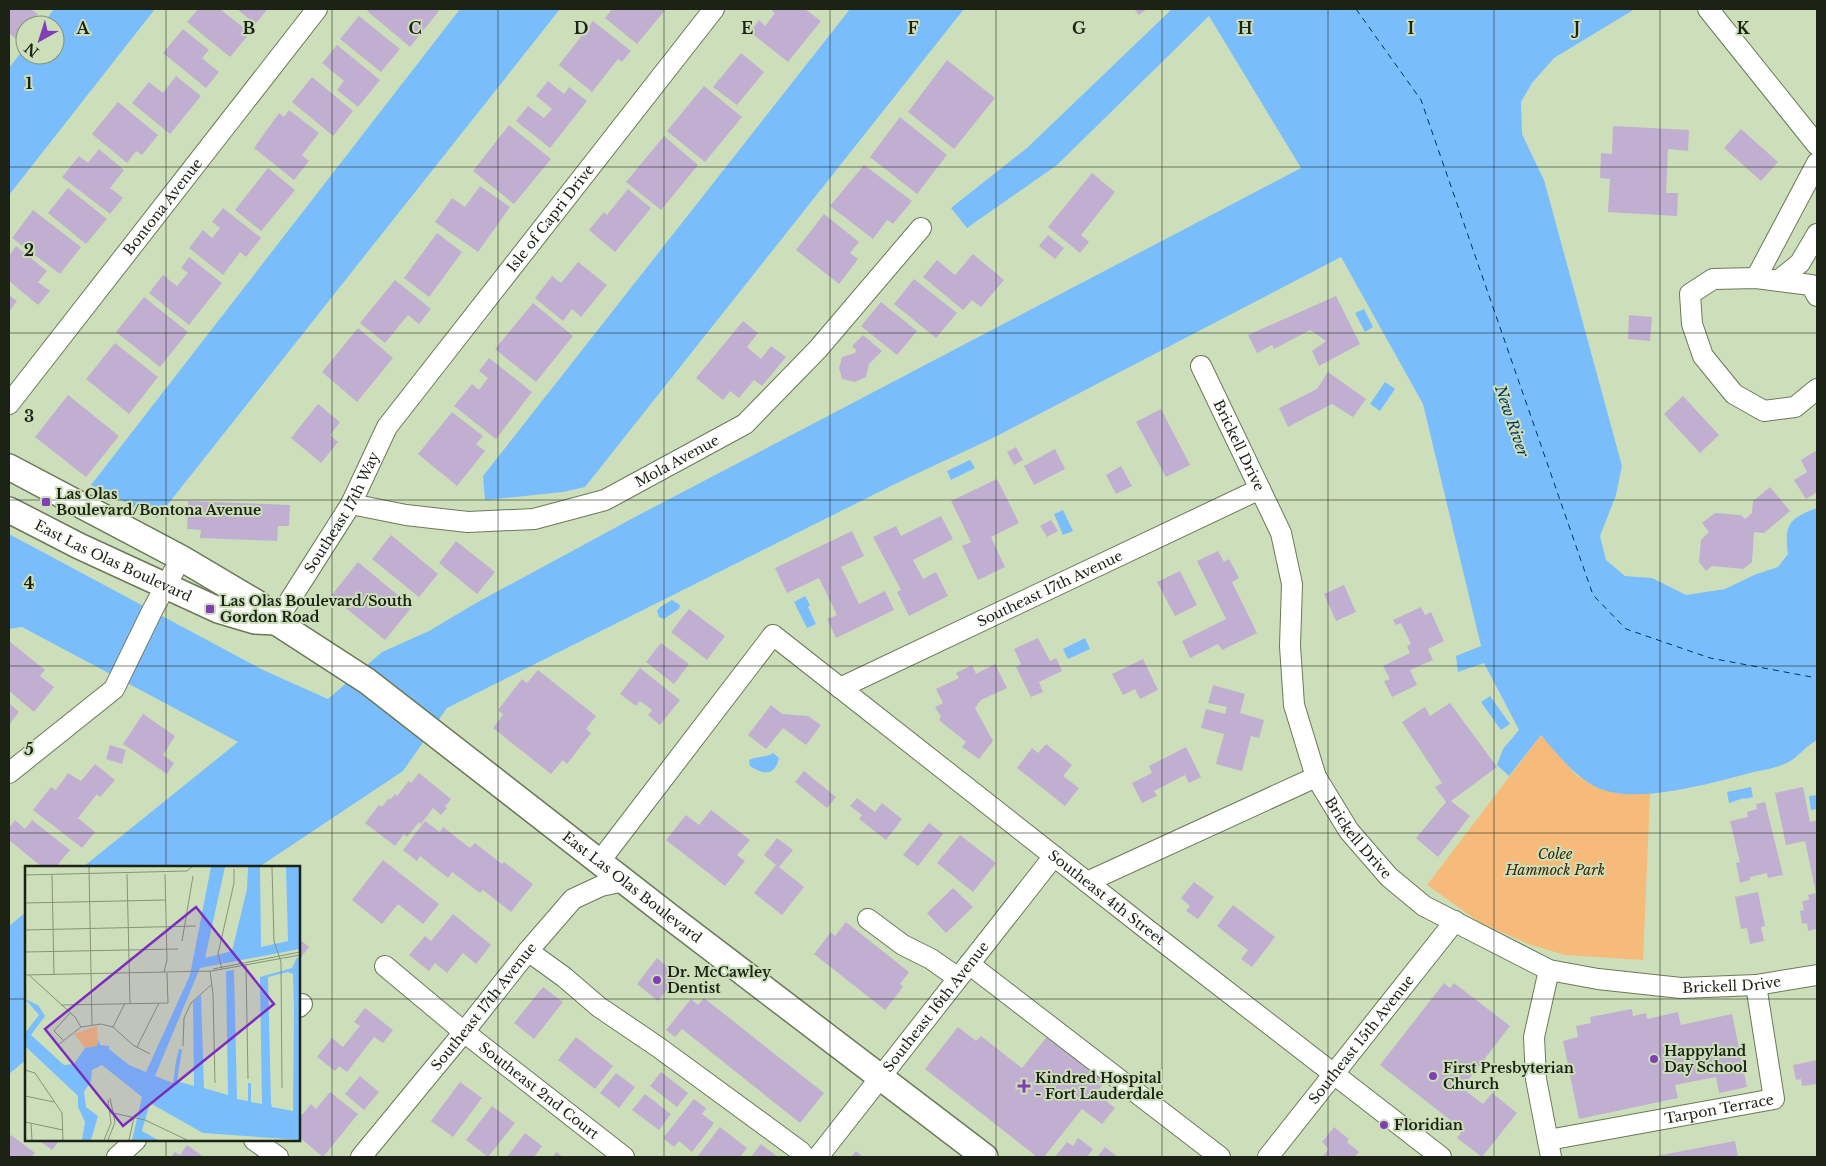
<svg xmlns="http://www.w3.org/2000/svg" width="1826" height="1166" viewBox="0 0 1826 1166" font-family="'Libre Baskerville',serif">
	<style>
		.green { fill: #f6bb7a }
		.water { fill: #7abdfd }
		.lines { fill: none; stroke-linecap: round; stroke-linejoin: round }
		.ferry { stroke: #003259; stroke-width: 1; stroke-dasharray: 6 5; stroke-linecap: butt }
		.building { fill: #c1afd2 }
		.minor-casing { stroke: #6a7a58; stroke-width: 22 }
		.major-casing { stroke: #6a7a58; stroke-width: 28 }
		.minor { stroke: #fff; stroke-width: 20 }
		.major { stroke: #fff; stroke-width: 25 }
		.grid { fill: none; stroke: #1c2214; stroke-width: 1; stroke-opacity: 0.55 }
		.poi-dot { fill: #823fb3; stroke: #cddfba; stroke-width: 2 }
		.labels { text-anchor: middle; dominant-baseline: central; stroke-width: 4; stroke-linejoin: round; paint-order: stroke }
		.street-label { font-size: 14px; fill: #1c2214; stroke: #cddfba }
		.poi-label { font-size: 14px; font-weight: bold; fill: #1c2214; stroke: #cddfba; text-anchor: start }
		.park-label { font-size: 14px; font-style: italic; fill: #3d2505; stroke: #cddfba }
		.water-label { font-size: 15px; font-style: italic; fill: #003259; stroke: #cddfba }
		.inset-river { fill: none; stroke: #7abdfd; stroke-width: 2.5 }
		.inset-road { fill: none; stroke: #869378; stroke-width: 1 }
		.view { fill: #7b2cbf; fill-opacity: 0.15; stroke: #7b2cbf; stroke-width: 2.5 }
		.inset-edge { fill: none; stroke: #1c2214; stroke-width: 2.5 }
		.grid-label { font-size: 16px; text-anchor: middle; font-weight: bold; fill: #1c2214; stroke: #cddfba; stroke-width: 4; stroke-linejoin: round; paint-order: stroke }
	</style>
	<rect width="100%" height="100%" fill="#cddfba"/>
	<path class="green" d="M1541 735 1577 776 1615 793 1650 794 1643 960 1565 955 1528 944 1479 922 1427 885Z"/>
	<path class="water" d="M54 9H155L9 195V68L25 47V55H55V25H42Z
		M460 9H560L157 518 91 485Z
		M850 9H964L585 487 563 492 485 500 483 476Z
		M1172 9H1635L1554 58 1532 83 1521 102 1522 134 1544 180 1622 466 1616 495 1600 536 1606 560 1625 576 1652 578 1686 595 1725 589 1754 575 1778 567 1788 554C1784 525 1789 518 1817 508V740C1806 746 1797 758 1787 763 1776 768 1762 770 1750 773 1711 783 1633 806 1596 787 1573 775 1558 755 1541 735L1509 776 1497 765 1503 749 1519 730 1484 663 1458 672 1456 656 1481 646 1423 404 1341 257 993 438 899 482 447 708 403 771 259 867H83L238 742 22 627 9 629V534L263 670 328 699 382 652 429 631 476 603 635 517 1301 168 1209 16 1057 165 967 228 951 208 1027 148Z
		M1364 309 1373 327 1365 332 1355 313Z
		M1385 382 1395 389 1380 411 1370 404Z
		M970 460 975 468 951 480 947 471Z
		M1063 510 1073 531 1063 535 1054 514Z
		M805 596 810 605 808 607 816 624 807 628 794 602Z
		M672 600 680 605 679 609 664 619 659 617 657 611 660 607Z
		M1085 638 1090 649 1068 659 1063 649Z
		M1490 696 1510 724 1501 730 1481 702Z
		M773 753 779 758C775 776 764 775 750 766L749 760C757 756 765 758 773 753Z
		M1751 787 1753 797 1745 799 1744 798 1729 803 1727 792Z
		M1817 795V809L1811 810 1809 796Z
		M26 912V1060L9 1074V926Z"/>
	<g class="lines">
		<path class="ferry" d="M1356 9 1421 100 1593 595 1626 629 1710 658 1817 678"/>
	</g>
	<path class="building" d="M9 9H31L38 14 29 25H25V30L17 40 9 33Z
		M198 9H220L250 33 230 57 187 22Z
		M237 9H268L255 24Z
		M369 9H436L439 11 410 47 367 11Z
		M612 9H666L637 44 605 18Z
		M770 9H805L821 21 788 62 750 32 759 20 765 26 775 13Z
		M1134 9H1147L1139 15Z
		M359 16 400 49 381 72 340 39Z
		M593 21 631 51 622 62 618 59 592 92 559 65Z
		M183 29 209 50 202 58 219 72 206 88 163 53Z
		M337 45 380 80 358 107 337 90 344 81 322 63Z
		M741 53 764 72 737 105 713 87Z
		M947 60 995 98 954 149 908 112Z
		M176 76 201 96 170 134 132 103 149 82 163 93Z
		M312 77 353 111 333 136 292 102Z
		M548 81 564 94 569 87 587 101 550 148 516 121 528 106 544 118 552 109 536 96Z
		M704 86 742 117 705 162 667 131Z
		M118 102 158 135 142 155 136 151 127 163 92 134Z
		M289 110 319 133 302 155 309 161 294 180 254 148 279 113 284 117Z
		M900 117 947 155 917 194 870 157Z
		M509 125 551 159 514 204 473 171Z
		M1613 126 1689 130 1688 151 1668 149 1666 193H1678L1677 216 1608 212 1610 179 1600 178 1601 153 1612 154Z
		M1741 129 1778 162 1761 181 1724 148Z
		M664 136 698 165 661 210 626 182Z
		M99 149 124 170 110 188 123 198 110 214 62 177 79 156 88 163Z
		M864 165 912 201 893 224 887 220 873 239 830 206Z
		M268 168 295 190 261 231 235 210Z
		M1092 173 1115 192 1081 235 1089 242 1080 253 1048 227Z
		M480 186 510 207 478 252 435 222 452 198 465 207Z
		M68 188 107 219 86 244 48 213Z
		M628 189 651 208 615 252 589 230 604 212 607 215Z
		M223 208 261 238 246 257 240 252 223 275 189 248 203 230 212 238 220 228 212 222Z
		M33 210 81 247 60 274 12 238Z
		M824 214 859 242 850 253 858 259 839 284 796 250Z
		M437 233 462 252 429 297 404 278Z
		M1048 235 1064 248 1055 259 1039 246Z
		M16 246 47 271 38 282 50 291 38 305 9 281V256Z
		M973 254 1004 280 981 307 972 300 963 310 923 277 937 260 955 275Z
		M189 257 222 283 189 325 149 293 163 275 177 286 188 273 181 268Z
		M578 262 607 285 581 317 572 309 563 321 535 298 552 276 561 283Z
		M914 279 957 313 936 338 894 304Z
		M395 280 431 309 419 324 408 315 385 343 360 323Z
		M9 295 17 301 9 312Z
		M1336 296 1360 344 1319 366 1312 351 1326 341 1310 330 1274 349 1272 345 1257 353 1248 335Z
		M144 297 188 332 160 367 116 332Z
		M881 302 917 331 897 355 861 326Z
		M533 303 573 336 536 382 495 349Z
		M1629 315 1652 317 1650 341 1628 339Z
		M743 321 758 333 747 347 761 359 771 346 786 357 762 386 754 380 739 398 730 391 723 400 696 378Z
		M358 328 393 358 357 402 322 372Z
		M863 335 882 351 869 364 866 377 855 382 842 379 839 368 842 357 855 353 856 350 852 346Z
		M115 343 158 377 129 414 86 379Z
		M489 358 532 392 496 439 454 406 472 384 479 390 488 378 479 371Z
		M1328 372 1366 399 1353 417 1332 404 1288 427 1279 408 1317 389Z
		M68 395 119 436 86 477 35 437Z
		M1683 396 1719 435 1700 453 1664 414Z
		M318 404 340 422 330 435 338 442 321 463 291 438Z
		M1161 409 1190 465 1166 477 1136 422Z
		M452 412 483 436 476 444 485 451 457 486 418 454Z
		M1016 447 1023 460 1014 465 1007 452Z
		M1055 449 1065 469 1034 485 1024 466Z
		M1817 450V492L1806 499 1794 480 1807 472 1801 460Z
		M1121 466 1132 486 1116 494 1106 475Z
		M997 479 1019 523 991 537 1005 567 978 580 962 546 971 542 951 501Z
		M1770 487 1790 511 1764 533 1754 532 1752 562 1743 569 1712 566 1706 571 1699 562 1701 540 1709 532 1702 523 1715 513 1741 515 1745 519 1752 513 1753 501Z
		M188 501 290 505 289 526H278L277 541 200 538 201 530 187 529Z
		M941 516 953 539 913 560 923 579 936 572 948 596 909 616 897 592 901 590 873 537 896 526 901 536Z
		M1051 520 1058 531 1047 537 1040 526Z
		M852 531 864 556 841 567 859 604 885 591 894 610 836 638 827 619 837 615 819 578 787 593 775 568Z
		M391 535 438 574 419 597 372 559Z
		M456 541 495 572 477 594 439 563Z
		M1218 551 1224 562 1229 559 1239 578 1232 582 1257 633 1222 650 1218 644 1190 658 1182 641 1226 619 1197 561Z
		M358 562 412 607 385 640 331 596Z
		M1180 571 1197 605 1175 616 1157 582Z
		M1344 585 1356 612 1336 621 1324 594Z
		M1421 607 1425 615 1431 612 1444 641 1428 649 1433 660 1410 670 1417 685 1392 697 1384 681 1390 679 1383 666 1410 653 1407 646 1411 644 1401 623 1396 625 1393 620Z
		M689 609 725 636 707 660 671 632Z
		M1038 638 1050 661 1056 658 1062 671 1039 682 1043 692 1031 697 1016 667 1021 664 1014 649Z
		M9 641 45 670 40 676 54 687 34 712 9 691Z
		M661 643 689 664 674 684 646 662Z
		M1143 659 1158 690 1140 699 1135 689 1123 695 1112 674Z
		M995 664 1007 688 981 700 975 708 993 741 979 759 962 747 966 742 939 720 941 717 935 707 943 703 936 689 959 678 956 673 972 665 976 674Z
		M640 668 680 700 660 725 648 715 652 710 640 701 636 706 620 694Z
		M538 670 596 716 586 729 591 733 567 764 563 760 551 774 493 728 503 715 498 710 522 679 527 683Z
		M1213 685 1245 694 1240 713 1264 720 1259 738 1251 736 1242 771 1216 764 1224 734 1201 728 1206 709 1225 714 1227 707 1208 703Z
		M9 703 19 712 9 725Z
		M1450 703 1497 767 1451 801 1470 816 1438 857 1416 838 1446 802 1435 787 1442 783 1402 722 1425 707 1430 716Z
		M771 705 782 714 808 716 821 725 806 745 783 728 766 749 748 735Z
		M143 714 175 736 163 755 174 763 167 774 123 744Z
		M1046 744 1072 765 1063 776 1079 788 1065 806 1017 768 1032 748 1038 753Z
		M110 745 126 750 122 764 106 759Z
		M1186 747 1201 777 1189 783 1185 775 1154 791 1157 796 1142 803 1132 783 1152 773 1149 766Z
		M95 764 115 780 100 797 97 794 78 818 95 832 82 848 33 810 51 787 56 790 68 773 81 781Z
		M804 771 836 797 827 808 795 782Z
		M419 773 451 799 445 807 447 808 441 815 433 808 421 824 419 822 407 837 404 834 395 846 365 823 379 805 382 807 389 798 390 800 395 794 397 796 409 781 411 783Z
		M1803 787 1810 822 1817 820V929L1808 931 1807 923 1802 924 1800 911 1804 910 1802 901 1809 900 1808 895 1816 893 1805 841 1786 845 1775 793Z
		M857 798 875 812 882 803 902 819 886 840 859 819 862 815 850 806Z
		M1765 802 1783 875 1768 878 1767 873 1750 877V880L1740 883 1736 863 1740 862 1730 821 1748 817 1747 812 1757 809 1756 804Z
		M711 810 750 840 737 855 745 861 725 886 666 840 686 815 699 825Z
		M15 820 25 829 32 820 70 850 56 867H42L9 840V828Z
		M425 821 440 832 443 827 470 848 475 843 502 864 504 862 533 884 511 912 483 890 480 893 452 872 448 878 420 856 417 861 403 850Z
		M929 823 943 834 918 866 903 855Z
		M960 835 996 863 973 892 937 863Z
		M777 838 793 850 779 867 804 887 782 915 754 893 776 865 764 855Z
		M383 860 439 904 423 924 398 904 382 924 352 900Z
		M1194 882 1214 897 1198 919 1186 911 1190 906 1181 898Z
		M953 888 973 907 946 933 927 913Z
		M1758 892 1765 926 1761 927 1764 941 1750 944 1747 928 1741 929 1735 897Z
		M1233 905 1275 937 1252 967 1241 959 1248 950 1217 926Z
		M453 914 491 945 476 964 463 953 447 973 435 963 429 971 409 955 425 936 431 941Z
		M846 922 909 972 900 984 903 987 885 1010 814 954 831 932 835 936Z
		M299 939 309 947 299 960Z
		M657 958 678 976 658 1001 637 984Z
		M1444 983 1450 988 1454 983 1510 1026 1462 1088 1483 1104 1492 1093 1517 1113 1482 1157 1457 1138 1463 1130 1380 1065Z
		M543 987 563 1002 534 1039 514 1023Z
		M704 998 824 1093 800 1123 682 1029 675 1037 666 1030 691 999 698 1005Z
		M365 1008 393 1030 383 1043 374 1037 347 1072 339 1066 335 1071 317 1057 332 1038 343 1047 360 1026 354 1022Z
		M1632 1009 1633 1016 1646 1013 1647 1019 1678 1012 1681 1025 1732 1014 1747 1087 1719 1093 1716 1077 1675 1085 1678 1098 1579 1119 1563 1041 1578 1037 1576 1026 1591 1023 1590 1017Z
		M958 1027 976 1041 981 1036 1022 1068 1049 1034 1107 1079 1096 1093 1115 1108 1102 1124 1082 1109 1044 1157H1037L925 1069Z
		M576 1037 613 1066 595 1089 558 1060Z
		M1817 1060V1084L1802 1086 1801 1079 1796 1080 1793 1065Z
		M661 1072 688 1093 677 1107 650 1086Z
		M616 1073 635 1087 619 1108 600 1093Z
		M360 1076 379 1092 364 1110 345 1094Z
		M460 1082 482 1098 453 1137 431 1121Z
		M330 1092 358 1114 323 1157 299 1137V1112L302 1115 311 1104 316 1109Z
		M645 1094 671 1114 659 1130 632 1110Z
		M694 1099 706 1108 702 1114 714 1123 692 1152 679 1141 674 1147 663 1138Z
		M492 1106 515 1123 488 1157 466 1140Z
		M720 1127 747 1148 740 1157H697Z
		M1334 1127 1349 1139 1347 1142 1359 1152 1355 1157H1322L1329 1149 1322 1142Z
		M525 1133 542 1146 534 1157H507Z
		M11 1135 35 1153 31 1157H9V1137Z
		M1078 1138 1093 1149 1087 1157H1055L1067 1142 1073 1146Z
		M38 1140H60L52 1150Z
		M1735 1141 1738 1157H1656V1156Z
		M761 1144 778 1157H751Z
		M187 1145 204 1157H171L175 1152 180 1155Z
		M1105 1147 1118 1157H1097Z
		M856 1151 863 1157H851Z
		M556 1152 563 1157H553Z"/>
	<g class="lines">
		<g class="minor-casing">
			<g id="minor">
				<path d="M1708 9 1817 145"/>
				<path d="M1756 278 1817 163"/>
				<path d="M1779 280 1800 263 1817 234"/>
				<path d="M1817 296 1811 285 1756 278 1713 279 1690 294 1692 324 1703 356 1734 394 1764 411 1795 407 1817 389"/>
				<path id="s1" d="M1201 366 1281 533 1292 584 1290 646 1294 705 1316 777 1349 831 1389 877 1424 906 1549 970 1598 979 1681 988 1756 985 1817 975"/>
				<path id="s2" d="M9 404 317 9"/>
				<path id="s3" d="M351 504 406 515 468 522 534 519 605 500 745 424 818 349 921 228"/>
				<path id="s4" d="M276 622 351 504 387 427 714 9"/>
				<path id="s5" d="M840 688 1260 489"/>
				<path d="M9 773 114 689 153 609 181 558"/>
				<path id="s6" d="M600 861 773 635 1153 934 1441 1157"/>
				<path d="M1087 882 1316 777"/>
				<path d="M868 919 903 945 931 959 958 978"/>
				<path d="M528 951 564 977 599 1007 658 1047 800 1151 805 1157"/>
				<path d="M969 964 1220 1157"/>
				<path id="s7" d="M385 966 464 1032 624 1157"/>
				<path d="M1549 970 1534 1037 1536 1079 1551 1157"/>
				<path d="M299 1007 302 1004"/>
				<path d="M254 1140 278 1157"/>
				<path id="s8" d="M1548 1140 1774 1099 1756 985"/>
				<path d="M117 1157 136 1140"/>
				<path id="s9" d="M361 1157 464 1032 528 951 573 899 601 886 624 881"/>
				<path id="s10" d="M818 1157 1054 856"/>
				<path id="s11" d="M1268 1157 1455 921"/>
			</g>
		</g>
		<g class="major-casing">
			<g id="major">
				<path id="s12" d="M9 467 181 558 257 603 276 622 367 681 669 916 985 1157"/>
				<path id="s13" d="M9 510 79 546 218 610 255 621 276 622"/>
			</g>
		</g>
		<use href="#minor" class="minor"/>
		<use href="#major" class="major"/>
	</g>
	<path class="grid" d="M166 9V867M332 9V1157M498 9V1157M664 9V1157M830 9V1157M996 9V1157M1162 9V1157M1328 9V1157M1494 9V1157M1660 9V1157M9 167H1817M9 333H1817M9 500H1817M9 666H1817M9 833H1817M9 999H26M299 999H1817M166 1140V1157"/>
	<g class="poi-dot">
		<rect x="41" y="497" width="10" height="10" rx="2.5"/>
		<rect x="205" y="604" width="10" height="10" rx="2.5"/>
		<circle cx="657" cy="980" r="5"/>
		<circle cx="1654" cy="1059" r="5"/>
		<circle cx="1433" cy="1076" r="5"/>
		<path d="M1021.5 1078.5h5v5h5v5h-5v5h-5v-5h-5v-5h5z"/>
		<circle cx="1384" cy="1125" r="5"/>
	</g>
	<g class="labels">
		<g class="street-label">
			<text stroke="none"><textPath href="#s2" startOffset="250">Bontona Avenue</textPath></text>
			<text stroke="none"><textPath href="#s4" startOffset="490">Isle of Capri Drive</textPath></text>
			<text stroke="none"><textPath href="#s1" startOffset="88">Brickell Drive</textPath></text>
			<text stroke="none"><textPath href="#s3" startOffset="340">Mola Avenue</textPath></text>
			<text stroke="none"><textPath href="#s4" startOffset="128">Southeast 17th Way</textPath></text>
			<text stroke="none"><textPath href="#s13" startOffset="116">East Las Olas Boulevard</textPath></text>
			<text stroke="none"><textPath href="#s5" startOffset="232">Southeast 17th Avenue</textPath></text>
			<text stroke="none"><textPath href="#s1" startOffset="508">Brickell Drive</textPath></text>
			<text stroke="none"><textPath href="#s12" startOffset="754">East Las Olas Boulevard</textPath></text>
			<text stroke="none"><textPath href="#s6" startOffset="709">Southeast 4th Street</textPath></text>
			<text stroke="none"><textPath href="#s1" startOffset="928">Brickell Drive</textPath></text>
			<text stroke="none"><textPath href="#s10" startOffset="191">Southeast 16th Avenue</textPath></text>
			<text stroke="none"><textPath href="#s9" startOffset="194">Southeast 17th Avenue</textPath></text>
			<text stroke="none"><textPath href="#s11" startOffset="150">Southeast 15th Avenue</textPath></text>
			<text stroke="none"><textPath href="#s7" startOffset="198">Southeast 2nd Court</textPath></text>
			<text stroke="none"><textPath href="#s8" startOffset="174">Tarpon Terrace</textPath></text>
		</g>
		<g class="poi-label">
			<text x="56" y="494">Las Olas<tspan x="56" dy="16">Boulevard/Bontona Avenue</tspan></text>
			<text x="220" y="601">Las Olas Boulevard/South<tspan x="220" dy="16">Gordon Road</tspan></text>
			<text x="667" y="972">Dr. McCawley<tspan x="667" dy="16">Dentist</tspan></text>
			<text x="1664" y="1051">Happyland<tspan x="1664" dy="16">Day School</tspan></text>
			<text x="1443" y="1068">First Presbyterian<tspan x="1443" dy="16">Church</tspan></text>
			<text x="1035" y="1078">Kindred Hospital<tspan x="1035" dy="16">- Fort Lauderdale</tspan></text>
			<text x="1394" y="1125">Floridian</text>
		</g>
		<g class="park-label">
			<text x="1555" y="854">Colee<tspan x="1555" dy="16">Hammock Park</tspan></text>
		</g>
		<g class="water-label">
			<text transform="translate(1512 421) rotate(71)">New River</text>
		</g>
	</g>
	<g transform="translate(25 866)">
		<rect width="275" height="275" fill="#cddfba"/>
		<path d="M72 160 73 180 60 182 49 168Z" fill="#f6bb7a"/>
		<path d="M186 1H200L180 92 207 85 222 23 223 1H235L236 81 263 75 261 1H274L275 83 175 102 130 210 148 217 151 195 154 183 157 184 152 215 169 220 168 136 176 129 179 222 203 229 201 105 209 104 212 233 223 235V217H226V236L237 238 235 111 267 102 272 91 275 93V274L178 267 125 237 117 265 133 274H107L117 231 77 199 67 204 66 215 59 226 61 241 73 250 66 274H57L60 256 53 241V230L0 180V167L14 149 0 133 13 139 20 150 6 169 39 199 49 198 60 182 72 180 74 174 75 179 84 180V183L104 199 121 206 165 109ZM263 106 268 108 269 142 268 245 247 241 246 237 243 111Z" fill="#7abdfd" fill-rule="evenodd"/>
		<path class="inset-river" d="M0 172 10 177 34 202 43 205 78 195 125 224 275 268"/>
		<path class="inset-road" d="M64 1 67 159M247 1 249 75 256 96 257 222M102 8 105 137M0 9 162 5 167 1M27 9 29 109M0 37 141 34M0 64 171 60M157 75 168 10M0 86 153 83M221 98 223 213M188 103 275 86M197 103 193 88 209 17V3M185 105 188 128 190 217M139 106 142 94 140 8M0 109 187 105 275 89M4 109 50 151 56 161M36 139 143 137 142 107M88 161 100 137M38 174 29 165 45 147M33 179 56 161 76 158 88 161 108 179 125 188M158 180 159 152 166 137 186 119M112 181 134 137M0 204 10 207 37 247 38 274M0 230 29 236M88 247 120 254 162 274M0 256 38 264M6 258 7 274M79 274 86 257 83 234M83 274 90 256 85 232M104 274 109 251"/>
		<path class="view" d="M171 41 249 138 98 260 20 163Z"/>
		<rect width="275" height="275" class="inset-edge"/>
	</g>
	<g class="grid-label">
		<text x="83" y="34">A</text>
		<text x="249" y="34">B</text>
		<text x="415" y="34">C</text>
		<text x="581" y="34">D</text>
		<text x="747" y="34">E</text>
		<text x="913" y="34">F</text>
		<text x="1079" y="34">G</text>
		<text x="1245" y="34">H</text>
		<text x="1411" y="34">I</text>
		<text x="1577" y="34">J</text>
		<text x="1743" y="34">K</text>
		<text x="29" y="89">1</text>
		<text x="29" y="256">2</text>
		<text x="29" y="422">3</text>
		<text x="29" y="589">4</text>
		<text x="29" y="755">5</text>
	</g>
	<rect width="1826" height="1166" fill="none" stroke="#1c2214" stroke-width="20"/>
	<g transform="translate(40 40) rotate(219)"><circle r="24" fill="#cddfba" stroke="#869378"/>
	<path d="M0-4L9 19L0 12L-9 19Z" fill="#823fb3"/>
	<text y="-8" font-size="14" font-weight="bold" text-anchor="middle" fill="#1c2214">N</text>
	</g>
</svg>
